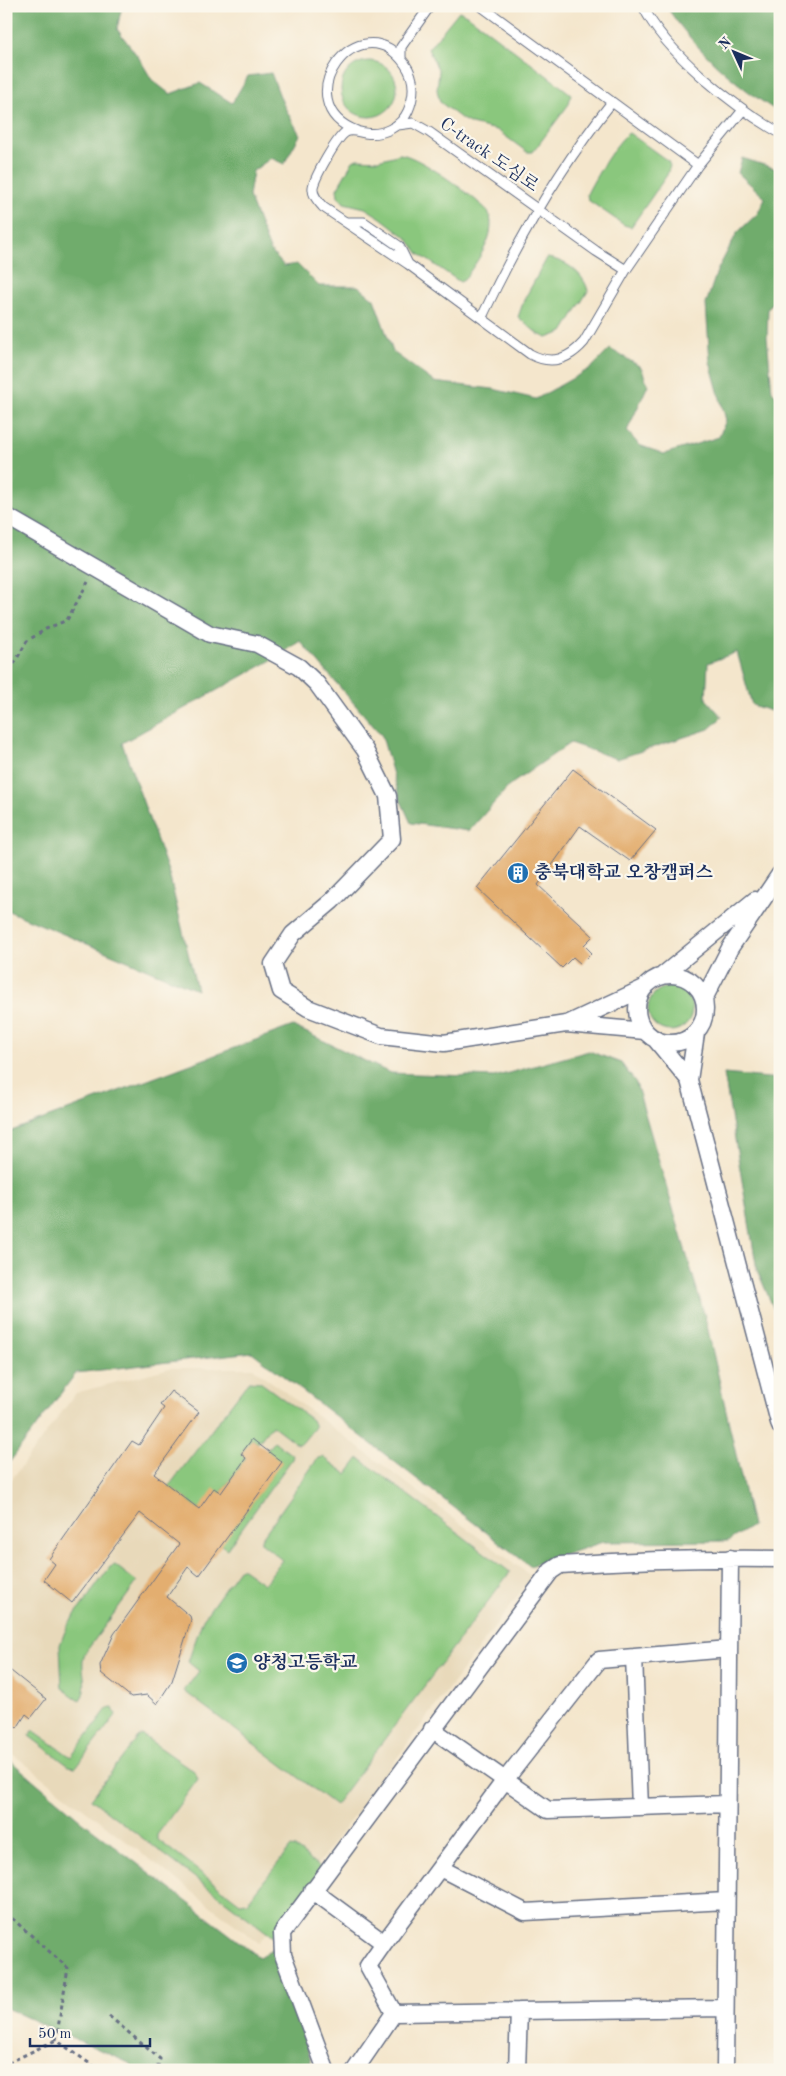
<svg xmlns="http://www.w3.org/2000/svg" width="786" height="2076" viewBox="0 0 786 2076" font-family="'Old Standard TT','Noto Serif KR',serif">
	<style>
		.built { fill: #e8d9ba }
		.green { fill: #8ac77d; stroke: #527b6e }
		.forest { fill: #6fac6c; stroke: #456e65 }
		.building { fill: #e3ae6f }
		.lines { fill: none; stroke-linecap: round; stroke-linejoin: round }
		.lane-casing { stroke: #676f84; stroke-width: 11 }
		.street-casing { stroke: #676f84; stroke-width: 19 }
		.path { stroke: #676f84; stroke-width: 3; stroke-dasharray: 4 4; stroke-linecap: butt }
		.lane { stroke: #fff; stroke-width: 9 }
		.street { stroke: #fff; stroke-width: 16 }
		.labels { text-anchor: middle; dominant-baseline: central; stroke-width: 4.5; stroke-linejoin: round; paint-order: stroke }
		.street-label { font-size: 18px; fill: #1b2f5e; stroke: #fbf7ec }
		.poi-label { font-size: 18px; font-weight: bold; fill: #1b2f5e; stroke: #fbf7ec; text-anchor: start }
	</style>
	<rect width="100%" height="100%" fill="#fbf7ec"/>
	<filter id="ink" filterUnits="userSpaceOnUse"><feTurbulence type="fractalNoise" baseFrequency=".02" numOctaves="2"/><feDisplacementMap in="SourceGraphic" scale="10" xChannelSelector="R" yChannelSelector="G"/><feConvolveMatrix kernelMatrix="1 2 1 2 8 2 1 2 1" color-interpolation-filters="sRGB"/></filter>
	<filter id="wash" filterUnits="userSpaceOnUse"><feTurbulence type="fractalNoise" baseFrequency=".0096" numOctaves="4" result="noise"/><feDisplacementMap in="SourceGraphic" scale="20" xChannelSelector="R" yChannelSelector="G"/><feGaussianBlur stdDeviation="1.12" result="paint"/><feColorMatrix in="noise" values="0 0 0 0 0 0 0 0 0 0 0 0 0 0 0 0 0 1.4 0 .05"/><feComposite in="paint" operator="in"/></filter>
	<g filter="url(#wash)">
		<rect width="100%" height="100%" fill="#f4e6cc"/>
		<path class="built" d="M170 1368H253L532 1577 259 1943 6 1749V1487L76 1393Z"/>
		<path class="green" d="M459 11 470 17 571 94 569 104 533 152H527L497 130 471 124 462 119 440 102 437 90 439 71 428 49Z
			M341 89a28 28 0 1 1 56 0a28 28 0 1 1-56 0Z
			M629 133 668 161 670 166 667 175 631 227 624 225 588 200 587 194C593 181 617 140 629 133Z
			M400 154C420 156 473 196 488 211 499 234 477 261 464 280L460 282 419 254 407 238 381 218 365 208 344 203 338 196 337 189 353 161 357 159 378 160Z
			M547 258C565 260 584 273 588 291L563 332 547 338 538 334 518 317 524 300Z
			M648 1009a22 22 0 1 1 44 0a22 22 0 1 1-44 0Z
			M249 1381 260 1382 312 1420 315 1427 302 1443 297 1444 272 1425 258 1443 252 1439 241 1454 246 1458 221 1493 199 1509 169 1486Z
			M274 1441 293 1456 292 1459 227 1549 221 1545 267 1450Z
			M323 1457 347 1474 359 1458 510 1572 335 1805 184 1691 199 1671 188 1662 203 1619 239 1569H243L264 1584 282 1560 261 1543V1539L318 1458Z
			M115 1565 137 1582 85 1653C78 1670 91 1683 80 1701L62 1688 60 1645 64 1634 69 1623 110 1567Z
			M113 1708 116 1715 76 1767 69 1766 29 1736 33 1730 71 1757 107 1709Z
			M142 1735 194 1771 198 1779 157 1835V1839L240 1903 247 1902 291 1847 295 1848 326 1872 281 1943 91 1799 138 1737Z"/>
		<path class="forest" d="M6 6H122L117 29 139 58 152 80 170 94 200 83 232 103 248 76 271 73 283 104 300 135 284 164 271 158 253 171 249 196 270 250 284 266 297 264 319 286H358L374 299 393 352 434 382 493 389 536 399 591 368 610 349 641 367 648 385 627 431 639 445 664 454 719 437 726 420 710 362 706 304 717 271 737 233 758 213 765 198 738 173 742 158 780 170V292L768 309 767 337 772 391 780 400V714L752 705 737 652 708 663 706 699 722 717 709 729 617 759 570 743 510 785 469 831 411 823 400 799 382 736 300 641 277 657 122 743 169 874 197 990 6 910Z
			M666 6H780V113C735 85 696 51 666 6Z
			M293 1026 390 1073 494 1077 589 1051 621 1063 636 1083 705 1317 752 1526 728 1541 603 1542 530 1566 252 1352 76 1373 6 1467V1133Z
			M724 1074 780 1079V1323L757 1270Z
			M6 1757 83 1822 259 1957 281 1943 313 2070H135L129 2063 6 2008Z"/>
		<g id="blocks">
			<path class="building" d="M573 769 656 830 630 861 580 826 538 885 593 936 584 945 592 953 581 964 573 957 562 968 477 888Z
				M171 1391 199 1412 154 1474 199 1509 214 1488 221 1493 246 1458 241 1454 252 1439 282 1462 199 1576 188 1567 167 1597 190 1616 191 1620 172 1681 157 1704 147 1695 131 1697 101 1673 100 1665 114 1634 179 1544 140 1513 72 1603 44 1580 55 1564 49 1559 132 1441 139 1445 164 1408 160 1405Z
				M6 1667 46 1699 31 1718 26 1714 17 1728 6 1719Z"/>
		</g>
	</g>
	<g filter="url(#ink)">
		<use href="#blocks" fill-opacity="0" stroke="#676f84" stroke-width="1"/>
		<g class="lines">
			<g class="lane-casing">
				<path id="lane" d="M481 6 698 165
					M643 6C665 53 736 108 780 133
					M401 59V47L430 6
					M398 125 413 123 429 132 596 251 626 270
					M357 131C284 104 359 0 405 64 415 78 415 95 408 111 401 127 382 136 365 133 358 132 352 129 346 132 337 137 315 177 313 187 312 195 318 201 323 207L408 264 530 354C552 366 569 359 584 342L626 270 698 165 743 110
					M347 222H364L399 246 408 264
					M482 317C517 242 560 167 612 102"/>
			</g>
			<g class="street-casing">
				<path id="street" d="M6 516 210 634 257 644 299 667 317 684 365 750 388 796 392 839 332 901 293 934 273 964 281 991 308 1008 381 1036 444 1043 566 1024 645 1031
					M637 1009a34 34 0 1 1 68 0a34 34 0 1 1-68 0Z
					M663 975 755 900
					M704 999 730 948 780 874
					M567 1024 644 988
					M696 1033 689 1080 780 1426
					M656 1040 689 1080
					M634 1657 640 1807
					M432 1729 548 1810 727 1804
					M440 1868 525 1912 726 1901
					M312 1890 384 1943 368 1966 394 2013
					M384 1943 505 1780 599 1660 729 1649
					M326 2070 283 1955 282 1933 551 1571 560 1565C634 1560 706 1558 780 1559
					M355 2070 394 2013 725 2008
					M517 2070 519 2011
					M725 2070 730 1558"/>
			</g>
			<path class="path" d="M6 678 27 641 46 629 67 620 88 582
				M6 1913 68 1968 56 2040 99 2070
				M109 2016 160 2059 157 2070
				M8 2063 56 2040"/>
			<use href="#lane" class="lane"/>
			<use href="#street" class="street"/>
		</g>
	</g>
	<defs>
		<g id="building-disc" transform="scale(1.125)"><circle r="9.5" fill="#1f6fb2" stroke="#fbf7ec"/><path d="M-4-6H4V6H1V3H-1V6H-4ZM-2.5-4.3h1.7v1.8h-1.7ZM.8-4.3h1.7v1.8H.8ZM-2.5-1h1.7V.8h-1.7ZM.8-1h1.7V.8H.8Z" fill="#fff"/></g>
		<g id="school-disc" transform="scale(1.125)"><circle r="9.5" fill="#1f6fb2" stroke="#fbf7ec"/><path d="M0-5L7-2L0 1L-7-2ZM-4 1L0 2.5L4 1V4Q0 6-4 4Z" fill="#fff"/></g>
	</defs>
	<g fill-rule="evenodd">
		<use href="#building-disc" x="518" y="873"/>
		<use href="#school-disc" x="237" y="1663"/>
	</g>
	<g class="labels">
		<g class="street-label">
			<text transform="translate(489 155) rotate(35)">C-track 도심로</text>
		</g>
		<g class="poi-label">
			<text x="534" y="873">충북대학교 오창캠퍼스</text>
			<text x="253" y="1663">양청고등학교</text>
		</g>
	</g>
	<rect width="786" height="2076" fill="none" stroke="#fbf7ec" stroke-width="25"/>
	<g transform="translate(734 52) rotate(314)" stroke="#fbf7ec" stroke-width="4" paint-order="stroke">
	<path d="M0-4L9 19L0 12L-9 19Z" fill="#1b2f5e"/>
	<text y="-8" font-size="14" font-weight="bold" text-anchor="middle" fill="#1b2f5e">N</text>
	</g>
	<path d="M30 2038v8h120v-8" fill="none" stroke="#1b2f5e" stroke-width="2.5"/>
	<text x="38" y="2038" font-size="15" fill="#1b2f5e" stroke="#fbf7ec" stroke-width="4" paint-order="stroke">50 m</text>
</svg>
